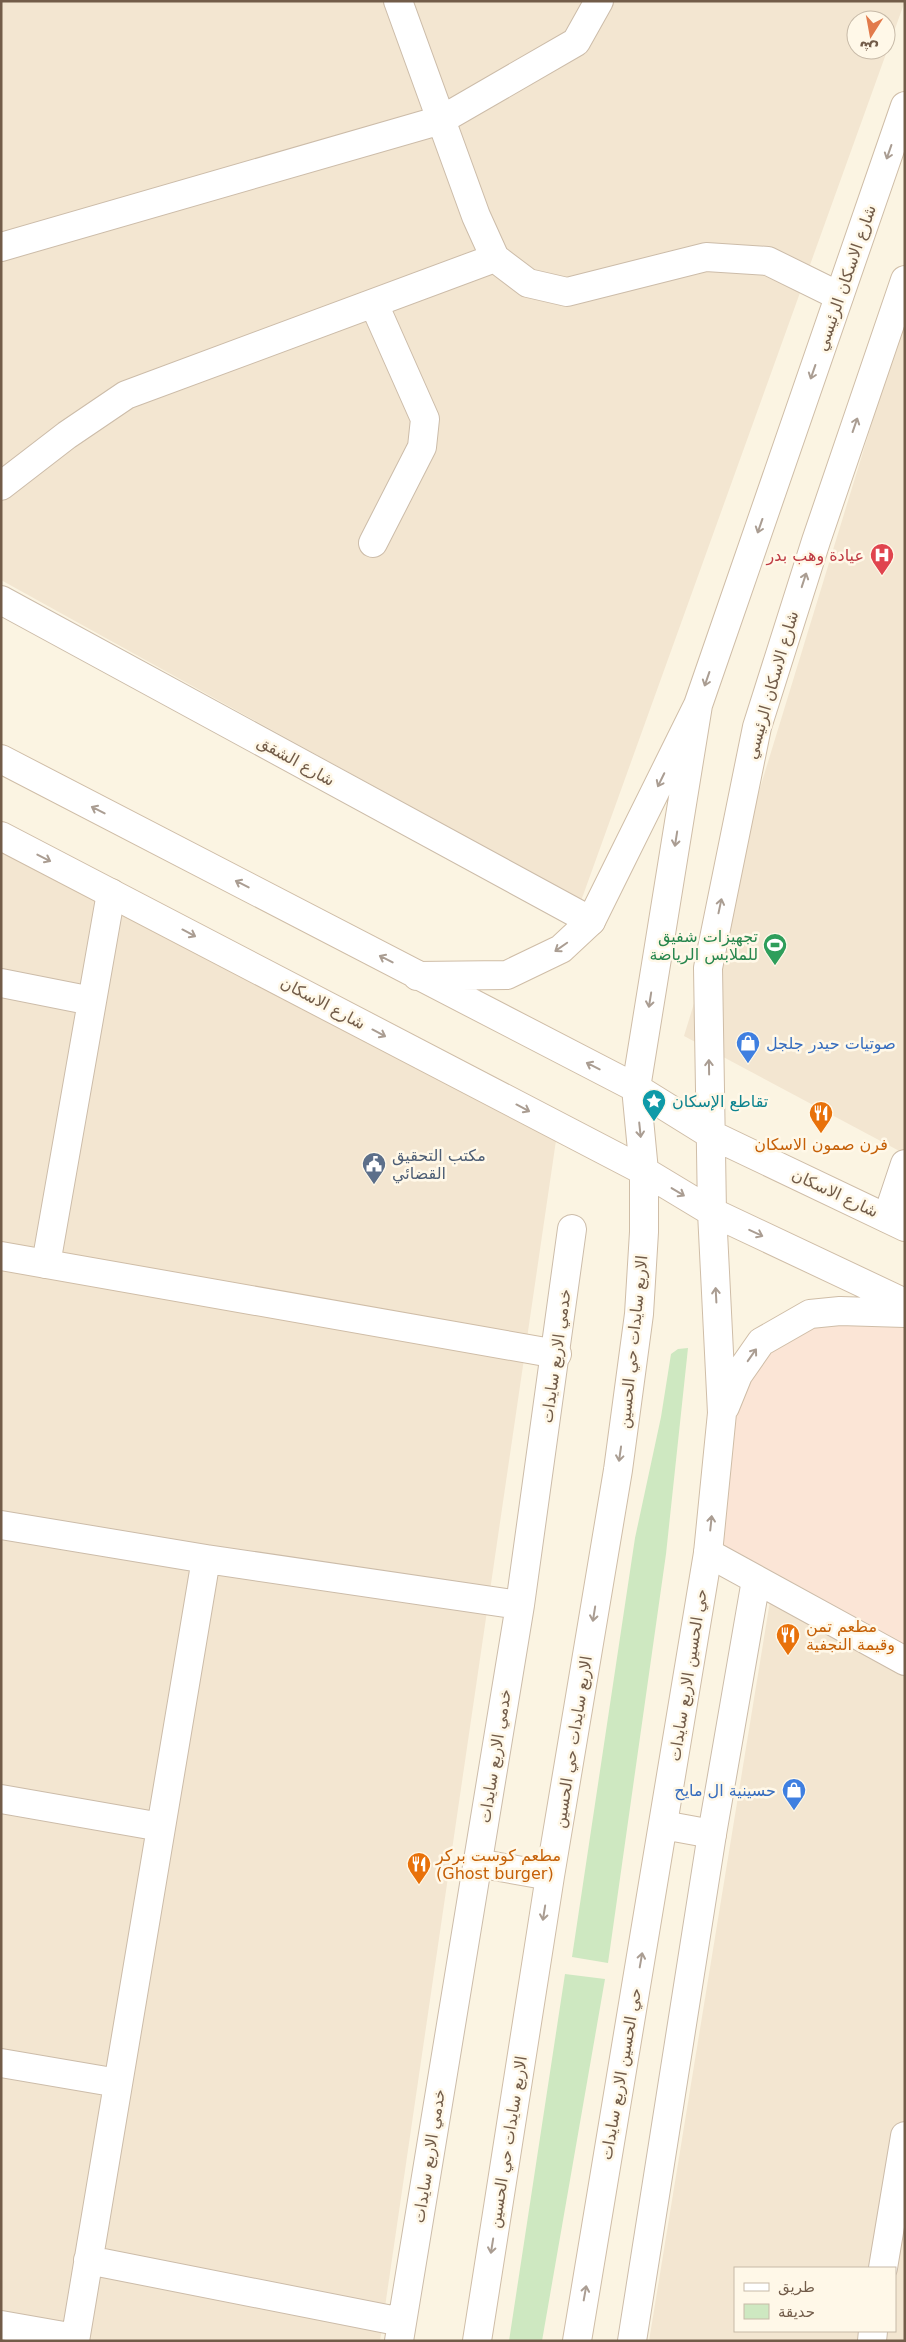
<svg xmlns="http://www.w3.org/2000/svg" width="906" height="2342" viewBox="0 0 906 2342" font-family="'DejaVu Sans','Noto Naskh Arabic',sans-serif">
	<style>
		.residential { fill: #f3e6d1; fill-rule: evenodd }
		.commercial { fill: #fbe5d6 }
		.green { fill: #cee8c1 }
		.lines { fill: none; stroke-linecap: round; stroke-linejoin: round }
		.street-casing { stroke: #ccbca9; stroke-width: 30 }
		.secondary-casing { stroke: #cfbda7; stroke-width: 30 }
		.street { stroke: #fff; stroke-width: 28 }
		.secondary { stroke: #fff; stroke-width: 28 }
		.oneway { stroke: #aa9d92 }
		.labels { text-anchor: middle; dominant-baseline: central; stroke-width: 5; stroke-linejoin: round; paint-order: stroke }
		.street-label { font-size: 16px; fill: #725c49; stroke: #fff8e8 }
		.health-label { font-size: 16px; fill: #be3a42; stroke: #fff8e8; text-anchor: end }
		.leisure-label { font-size: 16px; fill: #27864d; stroke: #fff8e8; text-anchor: end }
		.shop-label { font-size: 16px; fill: #366cbe; stroke: #fff8e8; text-anchor: start }
		.culture-label { font-size: 16px; fill: #0d838f; stroke: #fff8e8; text-anchor: start }
		.food-label { font-size: 16px; fill: #c56008; stroke: #fff8e8; text-anchor: start }
		.service-label { font-size: 16px; fill: #4e5e75; stroke: #fff8e8; text-anchor: start }
	</style>
	<rect width="100%" height="100%" fill="#fbf4e2"/>
	<path class="residential" d="M1 1H905L581 901 1 580ZM856 20H886V50H856Z
		M905 315V1154L684 1036Z
		M1 843 559 1120 380 2341H1Z
		M770 1601 905 1672V2341H649ZM735 2268H895V2331H735Z"/>
	<path class="commercial" d="M905 1321V1646L718 1542 732 1407 761 1354 805 1323Z"/>
	<path class="green" d="M688 1348 666 1554 608 1963 572 1957 635 1538 661 1417 671 1354 678 1349Z
		M565 1974 605 1979 542 2341H509Z"/>
	<g class="lines">
		<g class="street-casing">
			<path id="street" d="M398 1 476 216 495 258 528 283 567 292 706 257 768 261 839 296
				M1 247 441 120 576 42 599 1
				M1 486 67 435 126 395 495 258
				M373 543 422 447 425 419 374 304
				M1 600 591 921
				M1 983 92 1001
				M887 1218 905 1164
				M46 1264 111 893
				M1 1525 206 1559 520 1605
				M708 1553 905 1661
				M1 1799 161 1827
				M1 2063 118 2083
				M88 2260 402 2322
				M883 2268 905 2136
				M1 2325 75 2338
				M75 2341 206 1559
				M399 2341 520 1605 572 1229
				M632 2341 712 1834 756 1580
				M872 2341 873 2331"/>
		</g>
		<g class="secondary-casing">
			<path id="secondary" d="M1 759 636 1088 710 1134 905 1227
				M1 836 644 1171 712 1212 905 1303
				M417 976 507 975 561 949 591 921 698 705 905 106
				M1 1256 557 1354
				M725 1407 738 1375 761 1342 810 1314 840 1311 905 1313
				M663 1825 712 1834
				M477 1863 550 1876
				M477 2341 550 1876 618 1470 639 1314 644 1232V1171L636 1088 698 705
				M577 2341 708 1553 722 1413 712 1212 708 968 757 727 816 541 905 280"/>
		</g>
		<use href="#street" class="street"/>
		<use href="#secondary" class="secondary"/>
	</g>
	<defs><path id="oneway-shaft" d="M-6 0H5M1.5-3L5.5 0L1.5 3" fill="none" stroke-width="1.6" stroke-linecap="round" stroke-linejoin="round" transform="scale(1.25)"/></defs>
	<g class="oneway">
		<use href="#oneway-shaft" transform="translate(889 152) rotate(109)"/>
		<use href="#oneway-shaft" transform="translate(813 372) rotate(109)"/>
		<use href="#oneway-shaft" transform="translate(855 425) rotate(-71)"/>
		<use href="#oneway-shaft" transform="translate(760 526) rotate(109)"/>
		<use href="#oneway-shaft" transform="translate(804 580) rotate(-72)"/>
		<use href="#oneway-shaft" transform="translate(707 679) rotate(109)"/>
		<use href="#oneway-shaft" transform="translate(661 780) rotate(116)"/>
		<use href="#oneway-shaft" transform="translate(98 810) rotate(-153)"/>
		<use href="#oneway-shaft" transform="translate(676 839) rotate(99)"/>
		<use href="#oneway-shaft" transform="translate(44 858) rotate(27)"/>
		<use href="#oneway-shaft" transform="translate(242 884) rotate(-153)"/>
		<use href="#oneway-shaft" transform="translate(720 906) rotate(-78)"/>
		<use href="#oneway-shaft" transform="translate(189 933) rotate(28)"/>
		<use href="#oneway-shaft" transform="translate(561 947) rotate(145)"/>
		<use href="#oneway-shaft" transform="translate(386 959) rotate(-153)"/>
		<use href="#oneway-shaft" transform="translate(650 1000) rotate(99)"/>
		<use href="#oneway-shaft" transform="translate(379 1033) rotate(28)"/>
		<use href="#oneway-shaft" transform="translate(593 1066) rotate(-153)"/>
		<use href="#oneway-shaft" transform="translate(709 1067) rotate(-91)"/>
		<use href="#oneway-shaft" transform="translate(523 1108) rotate(28)"/>
		<use href="#oneway-shaft" transform="translate(640 1130) rotate(84)"/>
		<use href="#oneway-shaft" transform="translate(678 1192) rotate(31)"/>
		<use href="#oneway-shaft" transform="translate(756 1233) rotate(25)"/>
		<use href="#oneway-shaft" transform="translate(716 1295) rotate(-93)"/>
		<use href="#oneway-shaft" transform="translate(752 1355) rotate(-55)"/>
		<use href="#oneway-shaft" transform="translate(620 1454) rotate(98)"/>
		<use href="#oneway-shaft" transform="translate(711 1523) rotate(-84)"/>
		<use href="#oneway-shaft" transform="translate(594 1614) rotate(99)"/>
		<use href="#oneway-shaft" transform="translate(544 1913) rotate(99)"/>
		<use href="#oneway-shaft" transform="translate(641 1960) rotate(-80)"/>
		<use href="#oneway-shaft" transform="translate(492 2246) rotate(99)"/>
		<use href="#oneway-shaft" transform="translate(585 2293) rotate(-80)"/>
	</g>
	<defs>
		<g id="hospital-pin" transform="scale(1.25)"><path d="M0 17L-7.5 6A9.5 9.5 0 1 1 7.5 6Z" fill="#e0444e" stroke="#fff8e8"/><path d="M-5-5h3v3.5h4V-5h3V5h-3V1.5h-4V5h-3Z" fill="#fff"/></g>
		<g id="stadium-pin" transform="scale(1.25)"><path d="M0 17L-7.5 6A9.5 9.5 0 1 1 7.5 6Z" fill="#2e9e5b" stroke="#fff8e8"/><path d="M0-5a6.5 5 0 1 0 0 10a6.5 5 0 1 0 0-10ZM-3.5-1.8h7v3.6h-7Z" fill="#fff"/></g>
		<g id="shop-pin" transform="scale(1.25)"><path d="M0 17L-7.5 6A9.5 9.5 0 1 1 7.5 6Z" fill="#3f7fe0" stroke="#fff8e8"/><path d="M-5-2.5h2.3a2.7 3.5 0 0 1 5.4 0H5L5.5 6h-11ZM-1.5-2.5h3a1.5 2.3 0 0 0-3 0Z" fill="#fff"/></g>
		<g id="sight-pin" transform="scale(1.25)"><path d="M0 17L-7.5 6A9.5 9.5 0 1 1 7.5 6Z" fill="#0f9aa8" stroke="#fff8e8"/><path d="M0-6L1.8-2.2L6-1.7L2.9 1.2L3.7 5.4L0 3.3L-3.7 5.4L-2.9 1.2L-6-1.7L-1.8-2.2Z" fill="#fff"/></g>
		<g id="restaurant-pin" transform="scale(1.25)"><path d="M0 17L-7.5 6A9.5 9.5 0 1 1 7.5 6Z" fill="#e8710a" stroke="#fff8e8"/><path d="M-5-6h1v4h1v-4h1v4h1v-4h1v5L-1.5 .5V6h-2V.5L-5-1ZM5-6V6H3V1.5H1.5Q1.5-4 5-6Z" fill="#fff"/></g>
		<g id="civic-pin" transform="scale(1.25)"><path d="M0 17L-7.5 6A9.5 9.5 0 1 1 7.5 6Z" fill="#5c6f8a" stroke="#fff8e8"/><path d="M-.6-6.5H3V-4.5H.6V-3L4-1V1h2V6H-6V1h2V-1L-.6-3ZM-1.2 2.5V6h2.4V2.5Z" fill="#fff"/></g>
	</defs>
	<g fill-rule="evenodd">
		<use href="#hospital-pin" x="882" y="555"/>
		<use href="#stadium-pin" x="775" y="945"/>
		<use href="#shop-pin" x="748" y="1043"/>
		<use href="#sight-pin" x="654" y="1101"/>
		<use href="#restaurant-pin" x="821" y="1113"/>
		<use href="#civic-pin" x="374" y="1164"/>
		<use href="#restaurant-pin" x="788" y="1635"/>
		<use href="#shop-pin" x="794" y="1790"/>
		<use href="#restaurant-pin" x="419" y="1864"/>
	</g>
	<g class="labels">
		<g class="street-label">
			<text transform="translate(846 278) rotate(-71)">شارع الاسكان الرئيسي</text>
			<text transform="translate(772 685) rotate(-74)">شارع الاسكان الرئيسي</text>
			<text transform="translate(296 761) rotate(29)">شارع الشقق</text>
			<text transform="translate(323 1003) rotate(28)">شارع الاسكان</text>
			<text transform="translate(835 1193) rotate(25)">شارع الاسكان</text>
			<text transform="translate(633 1342) rotate(-84)">الاربع سايدات حي الحسين</text>
			<text transform="translate(556 1356) rotate(-82)">خدمي الاربع سايدات</text>
			<text transform="translate(688 1675) rotate(-81)">حي الحسين الاربع سايدات</text>
			<text transform="translate(573 1742) rotate(-81)">الاربع سايدات حي الحسين</text>
			<text transform="translate(495 1756) rotate(-81)">خدمي الاربع سايدات</text>
			<text transform="translate(621 2074) rotate(-80)">حي الحسين الاربع سايدات</text>
			<text transform="translate(508 2142) rotate(-81)">الاربع سايدات حي الحسين</text>
			<text transform="translate(429 2156) rotate(-81)">خدمي الاربع سايدات</text>
		</g>
		<g class="health-label">
			<text x="864" y="555">عيادة وهب بدر</text>
		</g>
		<g class="leisure-label">
			<text x="758" y="936">تجهيزات شفيق<tspan x="758" dy="18">للملابس الرياضة</tspan></text>
		</g>
		<g class="shop-label">
			<text x="766" y="1043">صوتيات حيدر جلجل</text>
			<text x="776" y="1790" text-anchor="end">حسينية ال مايح</text>
		</g>
		<g class="culture-label">
			<text x="672" y="1101">تقاطع الإسكان</text>
		</g>
		<g class="food-label">
			<text x="821" y="1144" text-anchor="middle">فرن صمون الاسكان</text>
			<text x="806" y="1626">مطعم تمن<tspan x="806" dy="18">وقيمة النجفية</tspan></text>
			<text x="436" y="1855">مطعم كوست بركر<tspan x="436" dy="18">(Ghost burger)</tspan></text>
		</g>
		<g class="service-label">
			<text x="392" y="1155">مكتب التحقيق<tspan x="392" dy="18">القضائي</tspan></text>
		</g>
	</g>
	<rect width="906" height="2342" fill="none" stroke="#725c49" stroke-width="5"/>
	<rect x="734" y="2267" width="162" height="65" fill="#fff8e8" stroke="#c7baa8"/>
	<rect x="744" y="2283" width="25" height="8" fill="#ffffff" stroke="#c7baa8"/>
	<text x="778" y="2292" font-size="15" fill="#725c49">طريق</text>
	<rect x="744" y="2304" width="25" height="15" fill="#cee8c1" stroke="#c7baa8"/>
	<text x="778" y="2317" font-size="15" fill="#725c49">حديقة</text>
	<g transform="translate(871 35) rotate(191)"><circle r="24" fill="#fff8e8" stroke="#c7baa8"/>
	<path d="M0-4L9 19L0 12L-9 19Z" fill="#e27a4a"/>
	<text y="-8" font-size="14" font-weight="bold" text-anchor="middle" fill="#725c49">ش</text>
	</g>
</svg>
